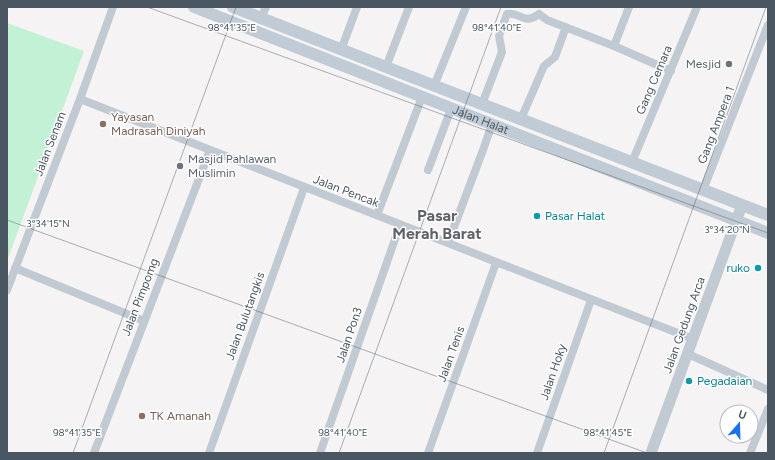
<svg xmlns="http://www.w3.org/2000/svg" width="775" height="460" viewBox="0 0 775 460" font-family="Figtree,sans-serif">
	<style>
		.green { fill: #c3f1d5 }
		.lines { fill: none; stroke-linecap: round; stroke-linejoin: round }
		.minor { stroke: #c1cad2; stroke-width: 8 }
		.tertiary { stroke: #c1cad2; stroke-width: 11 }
		.secondary { stroke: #c1cbd6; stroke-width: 12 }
		.ticks { fill: none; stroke: #4a5661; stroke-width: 1; stroke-opacity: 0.45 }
		.worship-dot { fill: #6b7280; stroke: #fff; stroke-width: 1.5 }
		.education-dot { fill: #8d6e63; stroke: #fff; stroke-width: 1.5 }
		.culture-dot { fill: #0f9aa8; stroke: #fff; stroke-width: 1.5 }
		.labels { text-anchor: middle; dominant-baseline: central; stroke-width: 3; stroke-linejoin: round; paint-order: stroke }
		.worship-label { font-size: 12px; fill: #5b616d; stroke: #fff; text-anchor: end }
		.street-label { font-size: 12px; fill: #4a5661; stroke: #fff }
		.education-label { font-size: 12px; fill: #785e54; stroke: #fff; text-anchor: start }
		.culture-label { font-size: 12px; fill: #0d838f; stroke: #fff; text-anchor: start }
		.district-label { font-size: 16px; font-weight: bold; fill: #5f6368; stroke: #fff }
		.ticks-label { font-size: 10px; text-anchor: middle; fill: #4a5661; stroke: #fff; stroke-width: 3; stroke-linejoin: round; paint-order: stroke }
	</style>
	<rect width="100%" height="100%" fill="#f5f3f3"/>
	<path class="green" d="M7 23 84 51 7 261Z"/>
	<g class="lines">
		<path class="minor" d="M539 14 547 20 614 46 671 71
			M261 18 266 7
			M614 46 629 7
			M341 50 357 7
			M386 67 409 7
			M434 86 466 7
			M80 99 693 339
			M482 104 502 52 499 36 507 14C520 11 523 26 539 14
			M521 119 544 66 555 57 566 27
			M632 162 697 7
			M428 170 451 109
			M703 190 768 25
			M377 215 422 97
			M448 243 483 150 492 124
			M15 268 144 321
			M7 290 80 99 113 7
			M688 354 768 390
			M94 453 210 150
			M209 453 304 188
			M320 453 400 225
			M428 453 496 263
			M537 453 591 300
			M750 453 768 409"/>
		<path class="tertiary" d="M651 453 742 205"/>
		<g class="secondary">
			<path id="s1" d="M194 7 768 233"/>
			<path d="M233 7 386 67 768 215"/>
		</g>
	</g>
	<path class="ticks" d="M147 7 768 233M7 220 647 453M73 453 236 7M339 453 501 7M604 453 766 7"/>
	<g class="worship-dot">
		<circle cx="729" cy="64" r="4"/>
		<circle cx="180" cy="166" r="4"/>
	</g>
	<g class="education-dot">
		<circle cx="103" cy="124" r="4"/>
		<circle cx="142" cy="416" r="4"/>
	</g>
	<g class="culture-dot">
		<circle cx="537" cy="216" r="4"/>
		<circle cx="758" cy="268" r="4"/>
		<circle cx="689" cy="381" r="4"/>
	</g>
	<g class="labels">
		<g class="worship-label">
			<text x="721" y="64">Mesjid</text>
			<text x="188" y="159" text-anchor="start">Masjid Pahlawan<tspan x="188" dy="14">Muslimin</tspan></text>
		</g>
		<g class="street-label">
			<text transform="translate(654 80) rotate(-67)">Gang Cemara</text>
			<text stroke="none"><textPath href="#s1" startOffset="308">Jalan Halat</textPath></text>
			<text transform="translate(716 125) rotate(-69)">Gang Ampera 1</text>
			<text transform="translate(50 144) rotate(-69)">Jalan Senam</text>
			<text transform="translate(346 191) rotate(21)">Jalan Pencak</text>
			<text transform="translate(140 297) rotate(-69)">Jalan Pimpomg</text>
			<text transform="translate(245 316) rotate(-70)">Jalan Bulutangkis</text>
			<text transform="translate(684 325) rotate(-70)">Jalan Gedung Arca</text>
			<text transform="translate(349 335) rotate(-71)">Jalan Pon3</text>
			<text transform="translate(451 354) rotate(-70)">Jalan Tenis</text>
			<text transform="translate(553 372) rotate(-71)">Jalan Hoky</text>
		</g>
		<g class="education-label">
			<text x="111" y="117">Yayasan<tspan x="111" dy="14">Madrasah Diniyah</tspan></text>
			<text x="150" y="416">TK Amanah</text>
		</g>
		<g class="culture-label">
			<text x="545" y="216">Pasar Halat</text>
			<text x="750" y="268" text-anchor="end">ruko</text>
			<text x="697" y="381">Pegadaian</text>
		</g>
		<g class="district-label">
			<text x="437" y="215">Pasar<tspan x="437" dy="18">Merah Barat</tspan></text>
		</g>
	</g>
	<g class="ticks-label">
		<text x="232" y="31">98°41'35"E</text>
		<text x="497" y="31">98°41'40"E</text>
		<text x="48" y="227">3°34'15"N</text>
		<text x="727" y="233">3°34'20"N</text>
		<text x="77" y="436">98°41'35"E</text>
		<text x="343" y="436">98°41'40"E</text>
		<text x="608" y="436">98°41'45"E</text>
	</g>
	<rect width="775" height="460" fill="none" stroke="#4a5661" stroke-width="16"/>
	<g transform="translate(739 424) rotate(20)"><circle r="19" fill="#ffffff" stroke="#b7bbc0"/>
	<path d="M0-3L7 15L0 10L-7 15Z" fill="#1a73e8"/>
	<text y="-6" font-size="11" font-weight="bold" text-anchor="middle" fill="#4a5661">U</text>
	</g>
</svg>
